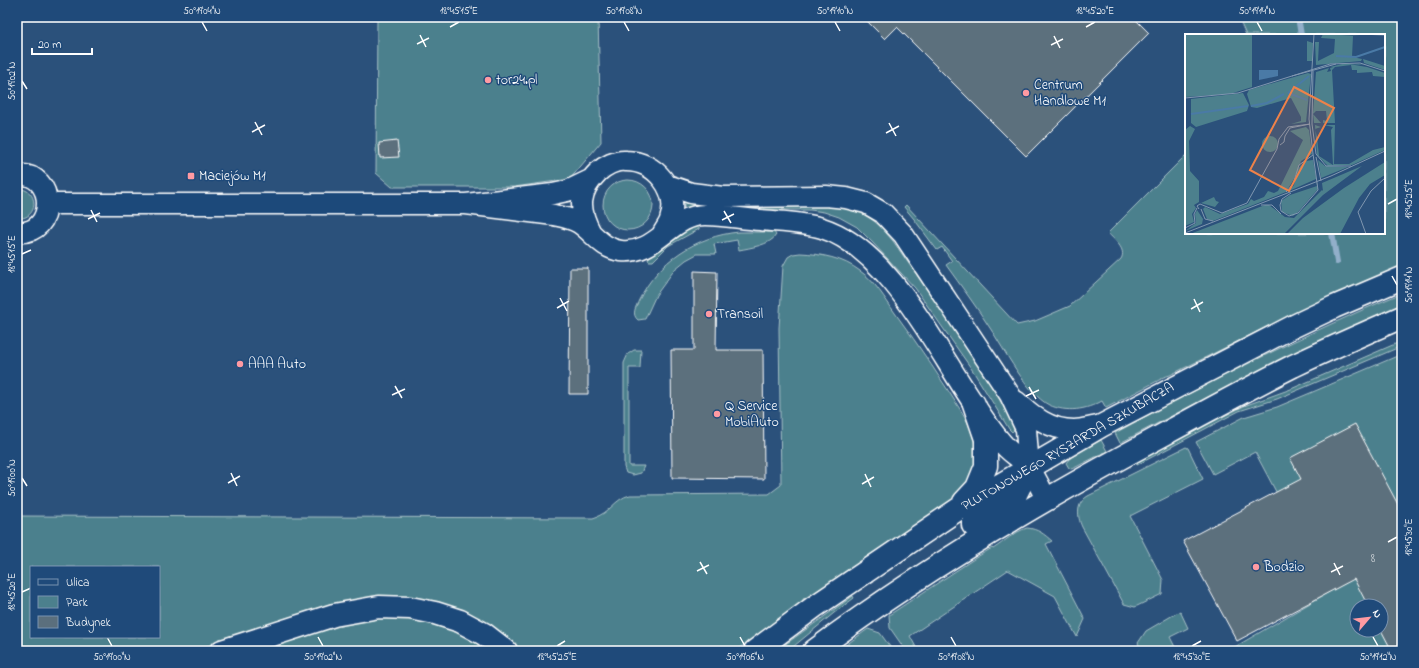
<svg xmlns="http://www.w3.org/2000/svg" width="1419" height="668" viewBox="0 0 1419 668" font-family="'Indie Flower',sans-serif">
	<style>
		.green { fill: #4c808d; stroke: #a6c0c6; fill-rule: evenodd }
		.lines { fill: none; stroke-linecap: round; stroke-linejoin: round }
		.stream { stroke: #92afca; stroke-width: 6 }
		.building { fill: #5b6f7d; stroke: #fff }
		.street-casing { stroke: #fff; stroke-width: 23 }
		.secondary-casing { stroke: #fff; stroke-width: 25 }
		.primary-casing { stroke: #fff; stroke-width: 25 }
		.street { stroke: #1f4a7a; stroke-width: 20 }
		.secondary { stroke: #1f4a7a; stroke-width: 22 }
		.primary { stroke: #1f4a7a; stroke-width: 22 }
		.ticks { fill: none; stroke: #fff; stroke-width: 1.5 }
		.poi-dot { fill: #ff9aa2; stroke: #1f4a7a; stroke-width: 1.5 }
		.labels { text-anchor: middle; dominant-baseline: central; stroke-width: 3; stroke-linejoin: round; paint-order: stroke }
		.number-label { font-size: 12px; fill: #d6dbde }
		.poi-label { font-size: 14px; fill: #fff; stroke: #1f4a7a; text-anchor: start }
		.street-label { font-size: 14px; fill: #fff; stroke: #1f4a7a }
		.inset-river { fill: none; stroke: #4a7aa6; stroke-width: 2 }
		.inset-road { fill: none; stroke: #8097b0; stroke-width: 1 }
		.view { fill: #ee8249; fill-opacity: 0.15; stroke: #ee8249; stroke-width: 2 }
		.inset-edge { fill: none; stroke: #fff; stroke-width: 2 }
		.neatline { fill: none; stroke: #fff; stroke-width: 1.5 }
		.ticks-label { font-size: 10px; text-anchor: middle; fill: #fff }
	</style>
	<rect width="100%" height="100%" fill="#2b517b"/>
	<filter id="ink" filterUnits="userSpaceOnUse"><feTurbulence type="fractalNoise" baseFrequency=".025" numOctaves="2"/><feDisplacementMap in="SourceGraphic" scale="8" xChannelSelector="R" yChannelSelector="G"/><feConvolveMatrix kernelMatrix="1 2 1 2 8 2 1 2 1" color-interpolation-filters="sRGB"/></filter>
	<g filter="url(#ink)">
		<path class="green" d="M377 17H598L601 142 570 179 514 187H392L376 173Z
			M1238 17H1402V266L1299 311 1170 375 1161 378V379L1106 408 1102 401C1086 410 1067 413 1049 405 1027 394 1004 349 990 328 976 306 961 286 946 265L952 261 942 247 937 250 914 219 904 207 906 205 1017 325 1035 321 1070 306 1121 259C1127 249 1114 240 1108 233L1186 155V233H1384V35H1246Z
			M603 205a25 25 0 1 1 50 0a25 25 0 1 1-50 0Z
			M17 189C40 187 39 221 17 218Z
			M687 202H808L847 207 865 214 880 226 893 241 958 334 1012 419 1014 430 1012 432 1009 429 973 371 915 288 873 243 857 227 839 217 824 212 810 210 687 209 684 206V203Z
			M699 225V229L668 246 653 261H649L648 259 650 256 666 244 673 235Z
			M739 232H774L776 235C771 245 749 248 739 250L737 240 714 244 716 254H697L686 260 675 269 656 295 645 319 638 320C631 314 636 307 639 300 658 261 696 236 739 232Z
			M800 253C822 254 843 258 860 271 875 281 885 299 895 313 920 347 943 382 965 417 981 449 979 469 957 496L811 595 803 599V601L735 651H521L506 637 478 618 438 602 404 598 372 597 332 604 192 651H17V516L593 518C611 513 614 499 630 495L769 494 781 485 779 328 783 266 788 257 793 254ZM31 567H159V637H31Z
			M1402 293V305C1305 346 1213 394 1120 443L1115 433C1209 382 1304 334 1402 293Z
			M1402 341V346L1277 399 1239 411 1137 465 1136 462 1188 434V435L1196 430 1244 406 1291 389Z
			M634 350H641L640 368H629V466H644L641 473 633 475 626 473 624 467V363L628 354Z
			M1402 354V651H1228L1329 592 1255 452 1213 474 1196 442 1244 417 1277 407 1315 391ZM1357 606H1381V630H1357Z
			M1101 440 1107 451 1076 467 1071 469 1069 468 1066 463 1070 458Z
			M1186 447 1188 448 1203 479 1130 516 1163 580 1162 594 1135 607 1124 604 1082 527C1077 516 1076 503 1088 496Z
			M1027 528C1038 529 1044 534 1052 541L1046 544 1085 619 1077 637 1055 596 1008 570 910 636 918 651H906L890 628 889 615 977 557 992 548 993 549C1004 542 1014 532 1027 528Z
			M853 596 854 598 834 613 788 651H776Z
			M1180 611 1188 628 1170 637 1177 651H1142L1138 643 1146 631Z
			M379 615C421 620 457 625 492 651H251L337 622Z
			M868 629 880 633 893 651H840L846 645Z"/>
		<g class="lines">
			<path class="stream" d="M1298 17 1301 35
				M1332 233 1337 262"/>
		</g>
		<path class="building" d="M863 17H1133L1149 33 1026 156 897 27 885 39Z
			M397 141 399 157 380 158 379 143Z
			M570 268H588V394H569Z
			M694 271 717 272 716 350H763L764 479 672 478 671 350H694Z
			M1355 424 1402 512V651H1392L1381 630V606H1368L1354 579 1237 641 1183 541 1301 479 1290 458Z"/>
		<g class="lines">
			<g class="street-casing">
				<path id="street" d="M17 175C57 171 57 236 17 232
					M667 185 691 193 723 197 826 196 846 198 866 203 883 213 903 234 1010 395 1026 429 1029 468
					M48 204H466L553 194 567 191 592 179
					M466 204 554 215C563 217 571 218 579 223 594 233 602 249 621 251 657 255 671 214 706 215 724 215 742 219 760 220 781 222 802 222 822 228 889 249 936 349 974 404 983 418 992 432 1003 444 1010 453 1022 459 1029 468 1036 477 1041 489 1046 499
					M591 233C578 209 578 192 598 172 605 166 616 160 626 161 655 161 680 190 670 220 669 224 665 229 663 233
					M1016 401C1033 416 1049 430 1074 430 1082 430 1091 427 1099 426"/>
			</g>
			<g class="secondary-casing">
				<path id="secondary" d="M964 502 977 488 986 466V439L974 404
					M973 525 996 511 1016 494 1029 468
					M755 651 814 607 957 510 1101 426 1292 327 1334 307 1402 278
					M814 651C924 569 1041 500 1161 436 1205 412 1249 388 1293 366 1329 349 1365 333 1402 317"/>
			</g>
			<g class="primary-casing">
				<path id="primary" d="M222 651 334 615 379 607 410 608 435 613 460 621 484 634 506 651"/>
			</g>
			<use href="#street" class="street"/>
			<use href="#secondary" class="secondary"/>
			<use href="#primary" class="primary"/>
		</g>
	</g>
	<path class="ticks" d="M202 22 207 31M624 22 629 31M835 22 840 31M1257 22 1262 31M450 27 459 22M1086 27 1095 22M420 35 426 47M1054 36 1060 48M417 44 429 38M1051 45 1063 39M22 81 27 89M255 122 262 135M889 123 896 136M252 132 265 125M886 133 899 126M1388 204 1397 199M91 210 97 222M724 211 731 223M88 219 100 213M722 220 734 214M22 254 31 250M1392 276 1397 285M560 298 567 311M1194 299 1200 312M557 308 569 301M1191 309 1203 302M395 386 402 398M1029 387 1036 399M392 395 405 389M1026 396 1039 390M231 473 237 486M865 474 871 487M22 478 27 486M228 483 240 476M862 484 874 477M1388 542 1397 537M700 562 707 574M1334 563 1340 575M697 571 709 565M1331 572 1343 566M22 592 31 588M107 637 112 646M318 637 323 646M740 637 745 646M951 637 956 646M1373 637 1378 646M557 646 565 641M1192 646 1201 641"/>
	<g class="poi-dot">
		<circle cx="488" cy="80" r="4"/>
		<circle cx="1026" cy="93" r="4"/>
		<rect x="187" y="172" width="8" height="8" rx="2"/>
		<circle cx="709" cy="314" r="4"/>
		<circle cx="240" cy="364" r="4"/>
		<circle cx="717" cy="414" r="4"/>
		<circle cx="1256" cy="567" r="4"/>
	</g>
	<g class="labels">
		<g class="number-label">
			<text x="1373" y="559">8</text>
		</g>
		<g class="poi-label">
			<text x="496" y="80">tor24.pl</text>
			<text x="1034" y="85">Centrum<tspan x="1034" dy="16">Handlowe M1</tspan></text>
			<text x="199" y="176">Maciejów M1</text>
			<text x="717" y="314">Transoil</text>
			<text x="248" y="364">AAA Auto</text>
			<text x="725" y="406">Q Service<tspan x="725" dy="16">MobiAuto</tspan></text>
			<text x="1264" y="567">Bodzio</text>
		</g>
		<g class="street-label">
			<text transform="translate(1068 447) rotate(-30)">PLUTONOWEGO RYSZARDA SZKUBACZA</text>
		</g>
	</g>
	<g transform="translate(1185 34)">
		<rect width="200" height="200" fill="#2b517b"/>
		<path d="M0 0H67V53L45 60 0 63ZM138 0 175 2H168L167 23 177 25 176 27 131 31 130 8H134L133 27 149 19 150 5 136 4ZM122 7 128 9 127 27H122ZM178 25 200 32V36L179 29ZM157 30H174L180 31 164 30 182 33 200 39V43L188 42 187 38 172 39V36H167L166 31 150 33 147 36 150 89H138V86L142 87 141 77H131L128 80 136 89H129L128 79 131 38 144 34 142 38 146 37 145 34 148 33H145ZM123 39 126 40 121 88 106 90 116 87V83L106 64 72 74 66 73 62 60 64 56ZM58 59 64 71 62 77 11 93 6 89V65ZM130 91 136 93 130 95 132 103 134 122 148 131 146 96 148 93 139 91H150L149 130H164L188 116 200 113V116L167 131 143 132 132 121ZM5 92 10 95 4 107 5 137 14 147V168L9 171 11 174 7 180 9 188 0 192V96ZM121 93 124 96 127 120 116 127 109 145 101 158 28 187 22 185 18 175 20 173 35 180 63 170 66 165 69 167 79 163 83 157 89 159 93 157 118 106 105 97ZM77 110a8 8 0 1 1 16 0a8 8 0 1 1-16 0ZM128 126 133 155 113 178 108 182 97 178 96 167 105 161 132 152 131 145 104 157 109 151 112 136 120 127ZM133 126 140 132 163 133 136 144ZM200 128V141L185 150 174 164 155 200H102L118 184 159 154ZM177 132 138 161 99 200H5L80 171H84L100 183 109 184 137 156 138 157 137 149ZM29 163 31 167 34 168 30 173 16 169ZM12 176 18 185 17 190 0 197 11 189 10 180Z" fill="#4c808d"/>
		<path d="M74 36H93V42L74 46Z" fill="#4a7aa6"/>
		<path class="inset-river" d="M151 22 171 23 200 13M103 59 124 42M103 59 122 66M66 72 82 69 99 60M6 80 63 72"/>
		<path class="inset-road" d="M173 0 200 1M128 37 127 90 131 120M107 42 151 30M0 64 53 59 145 30 175 29 200 37M95 111 99 108 100 102 105 94 125 90M128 120 124 85 129 0M131 120 141 132H166M131 123 136 147M101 158 108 150 114 131 128 121M106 159 97 165 95 171 96 177 104 182 113 179 133 156 128 120M76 171H87L96 180M14 175 12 172 15 170 37 179 62 169 92 115 94 105 103 93 125 90M16 175 20 185 28 187M0 194 10 189 9 180 12 174M0 199 146 142 200 117M181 200 173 178 186 157 200 144"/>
		<path class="view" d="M109 53 149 74 104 157 65 136Z"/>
		<rect width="200" height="200" class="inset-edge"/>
	</g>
	<rect width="1419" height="668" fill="none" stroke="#1f4a7a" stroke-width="44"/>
	<rect x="30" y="566" width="130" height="72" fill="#1f4a7a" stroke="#7992af"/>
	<rect x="38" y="579" width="20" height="6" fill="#1f4a7a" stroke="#7992af"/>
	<text x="66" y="586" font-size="12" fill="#ffffff">Ulica</text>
	<rect x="38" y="596" width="20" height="12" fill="#4c808d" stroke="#7992af"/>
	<text x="66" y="606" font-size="12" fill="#ffffff">Park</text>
	<rect x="38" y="616" width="20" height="12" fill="#5b6f7d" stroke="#7992af"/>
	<text x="66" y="626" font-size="12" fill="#ffffff">Budynek</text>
	<g transform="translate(1369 618) rotate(62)"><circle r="19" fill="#1f4a7a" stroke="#7992af"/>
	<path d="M0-3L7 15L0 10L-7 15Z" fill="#ff9aa2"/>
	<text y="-6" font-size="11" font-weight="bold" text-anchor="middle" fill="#ffffff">N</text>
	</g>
	<path d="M32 48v6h60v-6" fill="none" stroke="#ffffff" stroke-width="2"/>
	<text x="38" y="48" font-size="12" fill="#ffffff" stroke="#1f4a7a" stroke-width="3" paint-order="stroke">20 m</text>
	<rect x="22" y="22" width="1375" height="624" class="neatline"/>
	<g class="ticks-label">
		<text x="202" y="14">50°19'04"N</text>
		<text x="459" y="14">18°45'15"E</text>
		<text x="624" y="14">50°19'08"N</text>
		<text x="835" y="14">50°19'10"N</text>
		<text x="1095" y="14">18°45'20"E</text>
		<text x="1257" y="14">50°19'14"N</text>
		<text transform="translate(11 81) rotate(-90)" y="4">50°19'02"N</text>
		<text transform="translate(1408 199) rotate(-90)" y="4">18°45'25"E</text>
		<text transform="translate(11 254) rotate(-90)" y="4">18°45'15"E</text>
		<text transform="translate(1408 285) rotate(-90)" y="4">50°19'14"N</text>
		<text transform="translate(11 478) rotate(-90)" y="4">50°19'00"N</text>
		<text transform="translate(1408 537) rotate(-90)" y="4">18°45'30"E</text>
		<text transform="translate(11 592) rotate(-90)" y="4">18°45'20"E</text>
		<text x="112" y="660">50°19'00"N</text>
		<text x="323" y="660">50°19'02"N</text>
		<text x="557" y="660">18°45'25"E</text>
		<text x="745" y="660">50°19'06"N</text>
		<text x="956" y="660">50°19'08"N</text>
		<text x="1192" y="660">18°45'30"E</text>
		<text x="1378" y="660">50°19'12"N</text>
	</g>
</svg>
